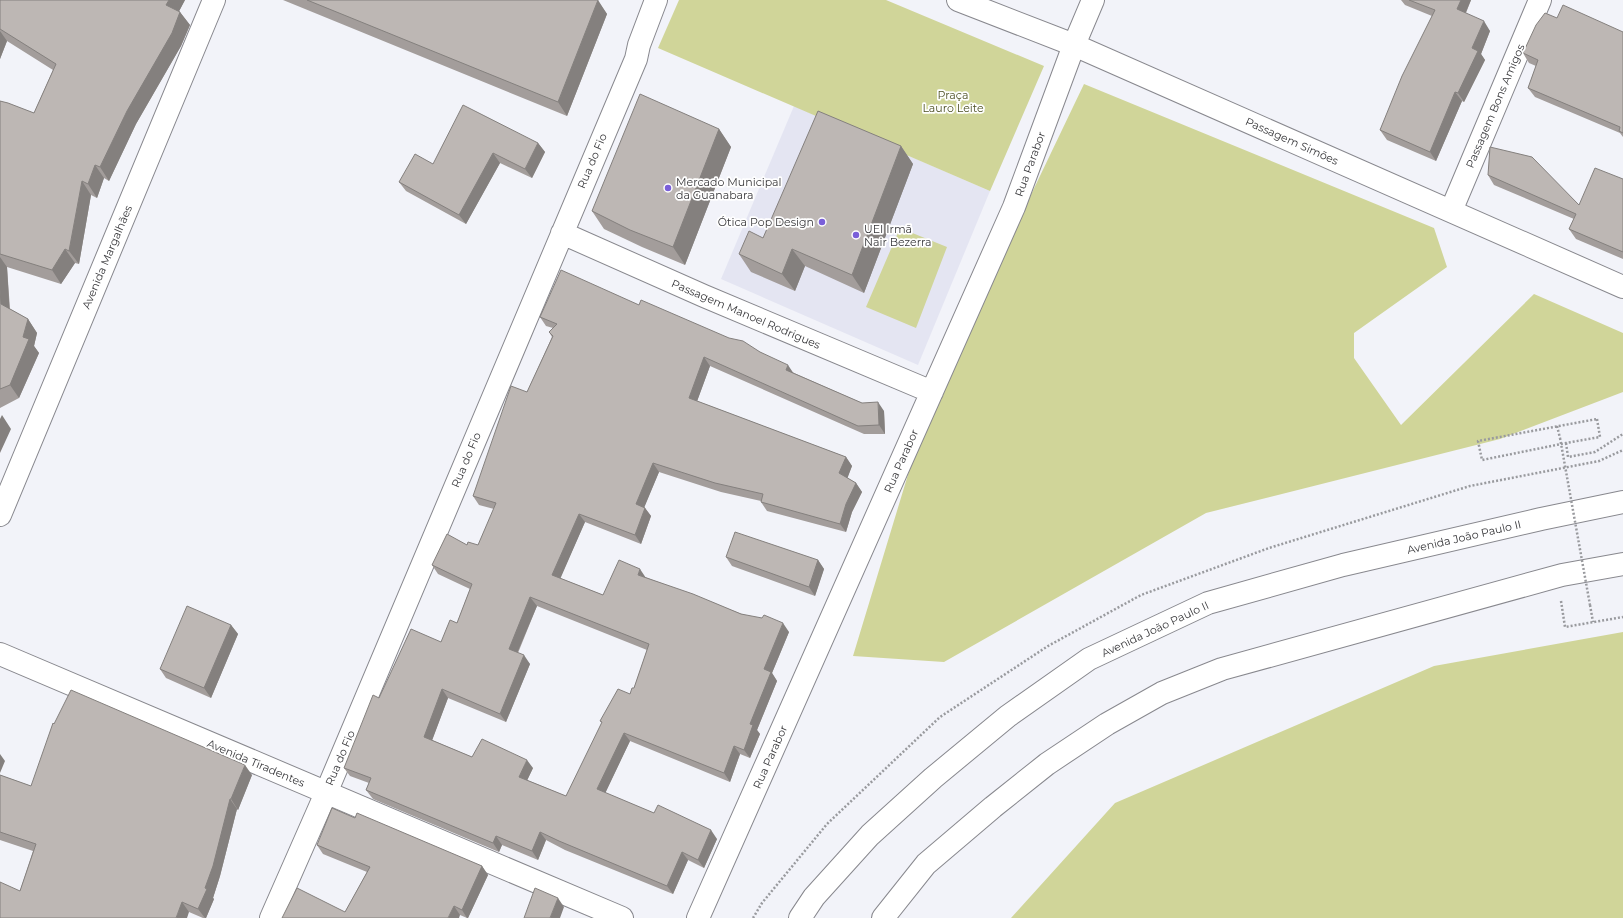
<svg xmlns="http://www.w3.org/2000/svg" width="1623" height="918" viewBox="0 0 1623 918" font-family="Montserrat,sans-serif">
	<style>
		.built { fill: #e4e5f2 }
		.green { fill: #d0d599 }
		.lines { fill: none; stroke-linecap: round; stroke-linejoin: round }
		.street-casing { stroke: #88888e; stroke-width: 24 }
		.primary-casing { stroke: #88888e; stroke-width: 24 }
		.path { stroke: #999a9e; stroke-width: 2.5; stroke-dasharray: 2 2; stroke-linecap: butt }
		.street { stroke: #fff; stroke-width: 22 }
		.primary { stroke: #fff; stroke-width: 22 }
		.path-bridge { stroke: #999a9e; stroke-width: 2.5; stroke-dasharray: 2 2; stroke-linecap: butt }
		.wall { fill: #a39d9b; fill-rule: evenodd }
		.shaded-wall { fill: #84807e }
		.building { fill: #bdb7b4; stroke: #84807e; fill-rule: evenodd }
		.poi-dot { fill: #7a5fd9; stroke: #fff; stroke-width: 1.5 }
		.labels { text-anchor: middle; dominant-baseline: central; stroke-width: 3.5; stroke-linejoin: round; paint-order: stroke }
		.park-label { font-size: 11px; fill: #4d5024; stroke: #fff }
		.street-label { font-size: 11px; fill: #38383b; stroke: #fff }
		.poi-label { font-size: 11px; fill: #38383b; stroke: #fff; text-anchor: start }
	</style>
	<rect width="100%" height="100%" fill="#f2f3f9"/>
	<path class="built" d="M794 106 990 191 918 365 721 279Z"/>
	<path class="green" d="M679 0H886L1044 66 990 191 658 48Z
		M1084 84 1434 228 1447 267 1354 333V358L1401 425 1534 294 1623 333V392L1500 439 1206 513 944 662 853 656 927 412Z
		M900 228 947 247 916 328 866 307Z
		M1623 632V918H1011L1115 803 1434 666Z"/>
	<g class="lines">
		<g class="street-casing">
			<path id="street" d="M958 0 1074 45 1623 287
				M1451 211 1540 0
				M562 233 704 296 932 392
				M0 515 214 0
				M0 654 622 918
				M271 918 326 793 636 59 639 45 656 0
				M698 918 1014 207 1074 45 1093 0"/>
		</g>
		<g class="primary-casing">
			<path id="primary" d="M800 918 814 897 870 835 933 778 1008 716 1089 659 1208 603 1343 565 1541 519 1623 502
				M883 918 926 864 993 807 1047 764 1107 724 1162 693 1222 669 1562 575 1623 564"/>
		</g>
		<path class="path" d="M1597 419 1600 437 1566 443 1482 460 1478 441Z
			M1557 426 1560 438
			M1566 443 1568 457 1595 452 1623 434
			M1561 601 1565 627 1623 617
			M1590 605 1593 622
			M753 918 762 903 827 824 940 717 1048 646 1141 595 1269 548 1470 486 1599 461 1623 450"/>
		<use href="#street" class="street"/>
		<use href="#primary" class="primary"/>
		<path class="path-bridge" d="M1560 438 1590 605"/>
	</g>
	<path class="wall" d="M0 0H185L179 11 190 25 181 46 136 124 109 181 104 178 97 198 91 195 79 264 75 263 61 284 7 267 10 309 28 319 37 333 34 346 39 353 19 398 0 408V101L34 113 53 70 7 41 0 59Z
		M283 0H597L607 14 567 116Z
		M1401 0H1471L1466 13 1490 31 1481 54 1485 60 1464 102 1462 101 1436 161 1387 140 1380 130 1432 16 1405 5Z
		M1557 18 1623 32V137L1620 133 1535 97 1528 88 1536 66 1529 63 1523 53Z
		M719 129 731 147 685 265 642 247 604 229 592 211Z
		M538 143 545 152 532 178 500 163 466 224 406 191 399 182 433 164Z
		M901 146 913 164 864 293 805 266 795 291 751 272 739 254Z
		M1488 175 1579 205 1623 179V259L1576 239 1569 229 1574 219 1494 185Z
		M639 305 760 352 794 373 862 403 884 411 885 434H864L710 366 697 401 846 457 852 466 847 478 856 483 862 492 852 512 846 532 767 511 761 502V501L721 492 659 472 644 507 645 508 651 516 641 544 585 522 560 578 603 595 645 577 789 632 772 673 777 681 757 730 760 734 750 758 740 754 730 782 630 741 605 793 717 839 704 868 688 860 673 894 565 850 546 840 538 860 502 845 499 852 373 799 366 790 369 783 350 776 344 768 379 698 441 642 457 623 470 589 438 574 432 565 467 545H478L494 509 479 505 473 496 527 392 552 337 549 332 553 328 546 326 540 317ZM537 606 647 650 634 688 630 694 600 721 602 723 566 796 527 780 533 768 472 757 432 740 448 698 506 722 530 664 518 653Z
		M726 557 818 560 824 569 815 596 732 566Z
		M231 625 238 634 211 698 166 678 160 669Z
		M0 775 31 786 252 775 238 810 237 809 220 876 213 898 214 899 206 918H203L189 912 20 891 33 851 0 840Z
		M355 818 482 866 488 875 468 918H467L460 915 345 912 367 872 323 854 317 845Z"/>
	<path class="shaded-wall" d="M169 0H185L175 19 166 5Z
		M598 0 607 14 567 116 558 102Z
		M1461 0H1471L1463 19 1457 9Z
		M180 12 190 25 181 46 136 124 109 181 100 167 127 111Z
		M1484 21 1490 31 1481 54 1485 60 1464 102 1458 93 1472 48Z
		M0 31 7 41 0 59Z
		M1455 92 1462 101 1436 161 1430 152Z
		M719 129 731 147 685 265 673 247Z
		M538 143 545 152 532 178 525 169Z
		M901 146 913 164 864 293 852 275Z
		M493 153 500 163 466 224 459 215Z
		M95 165 104 178 97 198 88 184Z
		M82 181 91 195 79 264 69 251Z
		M65 249 75 263 61 284 52 270Z
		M792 249 805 266 795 291 782 274Z
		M0 257 7 267 10 318 1 304 0 289Z
		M28 319 37 333 34 346 39 353 19 398 10 385Z
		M704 357 710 366 695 407 689 398Z
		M788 365 794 374 786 370Z
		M878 402 884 411 885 434 879 425Z
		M2 415 11 429 0 453V419Z
		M846 457 852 466 846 482 839 473Z
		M653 463 659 472 642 513 636 504Z
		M856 483 862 492 852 512 846 532 840 524 846 504Z
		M645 508 651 516 641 544 635 535Z
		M579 514 585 522 558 584 552 575Z
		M818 560 824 569 815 596 809 587Z
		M640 569 646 578 638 575Z
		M530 597 537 606 515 658 509 649Z
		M783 623 789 632 772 673 777 681 757 730 760 734 750 758 744 750 750 724 764 669Z
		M231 625 238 634 211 698 204 688Z
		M524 655 530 664 506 722 500 714Z
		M442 689 448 698 430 746 424 737Z
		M624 733 630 741 603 798 597 789Z
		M734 746 740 754 730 782 724 773Z
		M0 754 5 761 0 773Z
		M527 760 533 768 525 785 519 777Z
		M245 765 252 775 238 810 231 799Z
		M230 799 237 809 220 876 213 898 214 899 206 918H205L198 909 205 888Z
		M711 830 717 839 704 868 698 860Z
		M540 832 546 840 538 860 532 851Z
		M496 836 502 845 499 852 493 843Z
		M682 852 688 860 673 894 667 886Z
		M482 866 488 875 468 918H467L462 910Z
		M558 898 564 907 560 918H550Z
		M182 902 189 912 187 918H176Z
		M454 906 460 915 459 918H448Z"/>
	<path class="building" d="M0 0H169L166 5 180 12 172 33 127 111 100 167 95 165 88 184 82 181 69 251 65 249 52 270 0 254V101L8 103 34 113 56 64 0 29Z
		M307 0H598L558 102Z
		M1409 0H1461L1457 9 1484 21 1472 48 1478 51 1458 93 1455 92 1430 152 1380 130 1402 76 1435 10Z
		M1563 5 1623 32V133L1619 131 1620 127 1528 88 1538 60 1523 53 1536 25 1545 13 1557 18Z
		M640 94 719 129 673 247 630 230 592 211Z
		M463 105 538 143 525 169 493 153 459 215 399 182 415 154 433 164Z
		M818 111 901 146 852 275 792 249 782 274 739 254 749 231 763 238Z
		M1490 147 1532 157 1579 205 1595 168 1623 179V252L1569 229 1576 214 1488 175Z
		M561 270 639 305 641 300 729 338 743 341 760 352 788 365 786 370 862 403 878 402 879 425 858 426 704 357 689 398 846 457 839 473 856 483 846 504 840 524 761 502 763 494 715 483 653 463 636 504 645 508 635 535 579 514 552 575 603 595 619 560 640 569 638 575 693 594 741 614 762 618 764 615 783 623 764 669 771 672 750 724 753 725 744 750 734 746 724 773 624 733 597 789 654 813 658 805 711 830 698 860 682 852 667 886 559 841 540 832 532 851 496 836 493 843 366 790 371 778 344 768 373 695 379 698 411 629 441 642 450 620 457 623 472 584 432 565 447 534 467 545 468 542 478 545 496 503 473 496 511 386 527 392 553 336 549 332 557 324 540 317ZM530 597 649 644 634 688H632L630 694 618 689 600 721 602 722 566 796 519 777 527 760 482 739 472 757 424 737 442 689 500 714 524 655 509 649Z
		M0 289 1 304 28 319 23 337 29 339 10 385 0 389Z
		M735 532 818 560 809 587 726 557Z
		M187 606 231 625 204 688 160 669Z
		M71 690 245 765 231 799H230L213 866 205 888 207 889 198 909 182 902 176 918H0V882L20 891 36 844 0 832V775L31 786 53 723 54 724Z
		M332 808 355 818 357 813 482 866 462 910 454 906 448 918H282L297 888 345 912 370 867 317 845Z
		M535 888 558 898 550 918H524Z"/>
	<g class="poi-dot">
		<circle cx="668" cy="188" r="4"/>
		<circle cx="822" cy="222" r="4"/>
		<circle cx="856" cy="235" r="4"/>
	</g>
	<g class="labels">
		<g class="park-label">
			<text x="953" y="95">Praça<tspan x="953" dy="13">Lauro Leite</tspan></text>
		</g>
		<g class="street-label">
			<text transform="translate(1495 106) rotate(-67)">Passagem Bons Amigos</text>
			<text transform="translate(1292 141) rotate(24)">Passagem Simões</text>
			<text transform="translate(592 161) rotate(-67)">Rua do Fio</text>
			<text transform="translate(1030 164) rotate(-70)">Rua Parabor</text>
			<text transform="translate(107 257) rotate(-67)">Avenida Margalhães</text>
			<text transform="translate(746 314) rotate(23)">Passagem Manoel Rodrigues</text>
			<text transform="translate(466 460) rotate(-67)">Rua do Fio</text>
			<text transform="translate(901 461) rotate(-66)">Rua Parabor</text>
			<text transform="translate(1464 537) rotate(-13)">Avenida João Paulo II</text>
			<text transform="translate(1155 629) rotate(-25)">Avenida João Paulo II</text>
			<text transform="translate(770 757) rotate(-66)">Rua Parabor</text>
			<text transform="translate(340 758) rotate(-67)">Rua do Fio</text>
			<text transform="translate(256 763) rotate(23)">Avenida Tiradentes</text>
		</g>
		<g class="poi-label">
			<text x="676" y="182">Mercado Municipal<tspan x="676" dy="13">da Guanabara</tspan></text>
			<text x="814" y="222" text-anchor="end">Ótica Pop Design</text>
			<text x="864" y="229">UEI Irmã<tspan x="864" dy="13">Nair Bezerra</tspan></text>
		</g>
	</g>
</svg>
